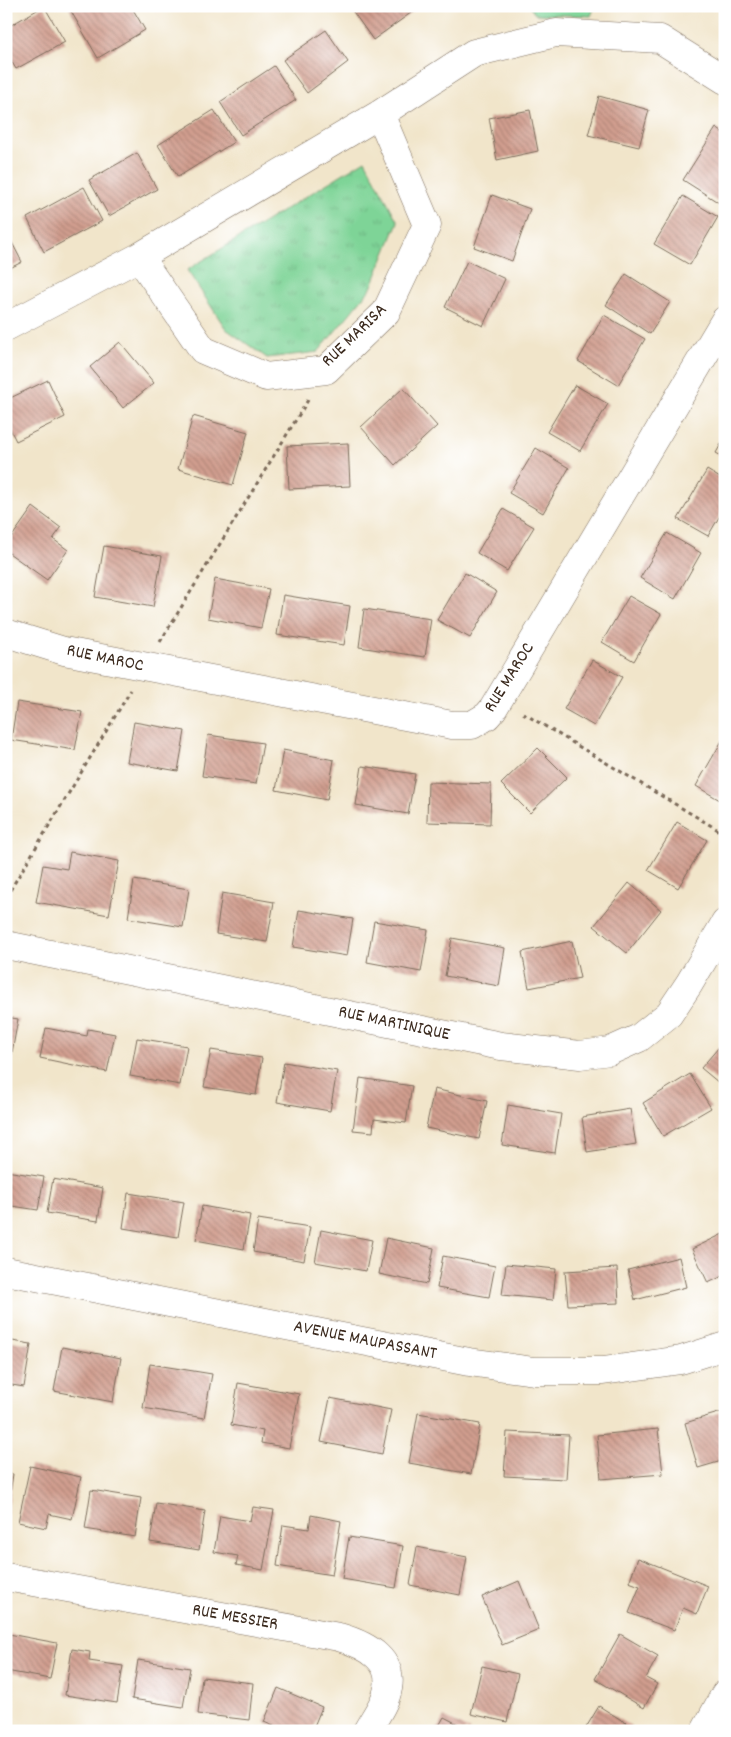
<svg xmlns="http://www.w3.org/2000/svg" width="731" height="1737" viewBox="0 0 731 1737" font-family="Dekko,sans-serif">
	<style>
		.grass { fill: url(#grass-tufts); stroke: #5c7f5a }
		.building { fill: url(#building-back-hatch) }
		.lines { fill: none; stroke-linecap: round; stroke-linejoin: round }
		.minor-casing { stroke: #7b6b5a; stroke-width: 29 }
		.path { stroke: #7b6b5a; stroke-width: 3; stroke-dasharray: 4 4; stroke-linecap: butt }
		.minor { stroke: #fff; stroke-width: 28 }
		.labels { text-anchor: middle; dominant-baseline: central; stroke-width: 4; stroke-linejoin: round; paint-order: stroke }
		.street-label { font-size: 18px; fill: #3b2a1e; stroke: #fff }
	</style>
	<defs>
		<pattern id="grass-tufts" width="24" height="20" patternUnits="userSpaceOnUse" patternTransform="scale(1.25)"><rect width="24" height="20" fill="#7ed497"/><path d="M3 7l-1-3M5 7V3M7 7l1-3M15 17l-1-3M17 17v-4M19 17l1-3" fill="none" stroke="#6eb682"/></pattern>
		<pattern id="building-back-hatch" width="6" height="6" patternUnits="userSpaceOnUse" patternTransform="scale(1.25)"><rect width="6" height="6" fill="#d19e8f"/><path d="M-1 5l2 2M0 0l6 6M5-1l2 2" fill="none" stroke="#ab8174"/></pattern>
	</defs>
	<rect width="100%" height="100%" fill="#fff"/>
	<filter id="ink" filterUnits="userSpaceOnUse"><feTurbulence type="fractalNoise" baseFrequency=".02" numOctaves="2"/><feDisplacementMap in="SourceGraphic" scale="10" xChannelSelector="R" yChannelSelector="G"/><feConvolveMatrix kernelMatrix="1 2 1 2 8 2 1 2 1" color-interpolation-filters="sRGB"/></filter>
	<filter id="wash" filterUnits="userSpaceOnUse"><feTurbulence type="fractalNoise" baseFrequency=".0096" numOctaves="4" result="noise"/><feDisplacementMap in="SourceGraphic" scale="20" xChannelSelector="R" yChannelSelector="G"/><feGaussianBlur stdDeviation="1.12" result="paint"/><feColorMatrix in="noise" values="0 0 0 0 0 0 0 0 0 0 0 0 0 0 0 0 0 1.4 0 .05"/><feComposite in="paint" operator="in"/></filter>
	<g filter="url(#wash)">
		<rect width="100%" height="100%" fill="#f1e5ca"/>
		<path class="grass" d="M529 6H595L591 16 535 14Z
			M365 160 398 222 371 288 318 352 267 358 226 329 187 270Z"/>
		<g id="blocks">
			<path class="building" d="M44 6 65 42 16 69 6 52V28Z
				M68 6H131L145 30 98 58Z
				M349 6H412L415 10 373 40Z
				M326 30 348 62 307 93 283 60Z
				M274 66 296 100 241 135 220 102Z
				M599 96 649 110 639 147 588 135Z
				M214 110 234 142 178 177 158 145Z
				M530 110 538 151 497 160 489 118Z
				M716 128 725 134 724 206 683 180Z
				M137 153 157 189 109 216 89 180Z
				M84 187 102 221 44 252 27 218Z
				M492 195 530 209 512 261 474 247Z
				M683 196 718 217 690 265 654 244Z
				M6 231 22 262 6 270Z
				M467 261 505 279 483 326 445 307Z
				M626 274 670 302 650 334 606 305Z
				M604 315 645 339 618 385 578 361Z
				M120 342 154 383 123 408 90 367Z
				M48 380 65 417 16 441 6 421V400Z
				M575 385 608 404 580 451 547 432Z
				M403 388 437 426 395 465 361 427Z
				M193 416 248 432 233 485 178 469Z
				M725 437V458L716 453Z
				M348 443 350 486 289 489 287 446Z
				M536 448 569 468 543 513 509 493Z
				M707 470 725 481V507L708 536 678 519Z
				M33 507 61 528 53 539 68 550 47 580 6 551V545Z
				M503 509 534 527 507 571 477 553Z
				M667 533 701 553 675 599 640 578Z
				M104 546 162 556 153 607 95 597Z
				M465 573 497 592 470 638 437 620Z
				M215 579 269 589 261 628 208 618Z
				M283 595 350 606 344 645 277 635Z
				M629 596 661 614 634 661 602 642Z
				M364 609 431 619 425 657 359 647Z
				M592 660 622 677 594 726 564 709Z
				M17 702 82 712 75 750 11 740Z
				M134 722 185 731 178 771 127 762Z
				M208 735 263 743 256 784 202 776Z
				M723 739 725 740V803L696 786Z
				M538 748 567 777 530 813 501 784Z
				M283 750 334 760 327 800 276 790Z
				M362 766 415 774 408 814 356 805Z
				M428 782 491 784 490 824 427 822Z
				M677 822 707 840 678 888 648 870Z
				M70 852 119 861 109 915 36 902 43 865 67 869Z
				M134 880 189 889 183 927 128 918Z
				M629 883 661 910 627 953 594 926Z
				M222 893 274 902 267 942 216 934Z
				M299 910 353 919 347 956 293 947Z
				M374 921 428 930 421 972 367 962Z
				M452 938 505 948 499 986 445 976Z
				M572 941 580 978 529 988 522 952Z
				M6 1017 18 1019 10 1064 6 1063Z
				M46 1028 87 1036 88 1029 115 1034 107 1072 40 1058Z
				M137 1038 187 1046 180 1085 130 1076Z
				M725 1040V1088L701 1068Z
				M211 1050 262 1058 256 1095 204 1087Z
				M284 1062 337 1071 330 1111 277 1102Z
				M690 1074 711 1108 663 1136 643 1103Z
				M360 1078 412 1086 406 1123 374 1119 373 1132 353 1130Z
				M434 1089 487 1101 479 1139 426 1128Z
				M508 1105 561 1114 555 1153 502 1145Z
				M630 1109 636 1144 587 1152 582 1117Z
				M6 1171 44 1177 38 1210 6 1205Z
				M53 1179 103 1188 98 1221 47 1213Z
				M128 1193 184 1202 178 1237 123 1228Z
				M202 1206 250 1215 244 1249 196 1240Z
				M258 1219 310 1227 304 1261 253 1252Z
				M321 1230 372 1240 366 1271 315 1262Z
				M725 1233V1275L708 1283 692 1249Z
				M386 1238 434 1248 427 1284 379 1274Z
				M443 1256 495 1266 489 1297 437 1288Z
				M679 1257 686 1287 635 1300 628 1270Z
				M506 1264 556 1269 553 1300 502 1295Z
				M617 1268 619 1303 568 1305 565 1271Z
				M6 1340 31 1344 24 1387 6 1384Z
				M62 1347 121 1358 113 1402 54 1391Z
				M150 1364 212 1374 204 1418 143 1408Z
				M238 1383 299 1394 289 1448 261 1443 263 1431 231 1425Z
				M330 1398 391 1410 382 1454 321 1442Z
				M725 1411V1460L698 1468 685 1423Z
				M418 1413 480 1424 471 1474 409 1463Z
				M658 1429 663 1474 601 1479 597 1435Z
				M507 1432 569 1435 566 1479 504 1476Z
				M30 1466 81 1477 72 1519 49 1514 46 1528 18 1522Z
				M6 1473 13 1474 7 1513H6Z
				M91 1490 141 1498 135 1537 85 1529Z
				M156 1503 205 1511 199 1550 150 1542Z
				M253 1507 274 1510 263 1570 236 1565 238 1556 214 1552 220 1516 250 1521Z
				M311 1515 341 1521 332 1575 277 1566 283 1525 309 1529Z
				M349 1537 403 1546 396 1588 342 1579Z
				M417 1547 467 1557 460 1595 410 1585Z
				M638 1558 708 1586 697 1614 683 1608 674 1630 629 1613 640 1586 629 1582Z
				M519 1581 539 1630 502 1645 482 1597Z
				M9 1634 57 1643 50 1679 6 1671V1652Z
				M620 1634 658 1656 646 1678 657 1684 644 1708 595 1679Z
				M72 1649 90 1652 89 1661 123 1666 117 1703 65 1695Z
				M138 1660 190 1668 183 1707 132 1699Z
				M482 1666 518 1674 507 1722 471 1714Z
				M202 1677 253 1683 249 1720 198 1714Z
				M278 1688 322 1707 312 1731H285L264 1722Z
				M599 1706 631 1726 628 1731H584Z
				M444 1717 471 1731H436Z"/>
		</g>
	</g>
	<g filter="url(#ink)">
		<use href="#blocks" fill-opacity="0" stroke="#7b6b5a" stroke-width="1"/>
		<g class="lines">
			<g class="minor-casing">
				<path id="minor" d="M139 257 203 350 266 377 326 370 386 312 427 225 380 114
					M6 327 139 257 380 114 474 53 556 33 660 39 725 80
					M6 633 64 651 452 725H472L487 716 493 709 725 320
					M6 945 501 1046 580 1055 610 1051 639 1038 669 1014 689 984 725 923
					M6 1271 469 1362 534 1371H603L681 1360 725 1346
					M6 1577 339 1637C367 1645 398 1661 386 1696 382 1708 373 1720 367 1731
					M705 1731 725 1694"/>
			</g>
			<path class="path" d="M160 642 308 400
				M523 713 725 834
				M6 897 131 690"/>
			<use href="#minor" class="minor"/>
		</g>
	</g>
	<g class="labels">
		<g class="street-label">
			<text transform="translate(355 336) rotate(-44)">RUE MARISA</text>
			<text transform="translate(105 659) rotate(12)">RUE MAROC</text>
			<text transform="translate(510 678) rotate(-58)">RUE MAROC</text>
			<text transform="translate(394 1024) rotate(12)">RUE MARTINIQUE</text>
			<text transform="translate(365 1341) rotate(11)">AVENUE MAUPASSANT</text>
			<text transform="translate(235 1618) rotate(10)">RUE MESSIER</text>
		</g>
	</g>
	<rect width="731" height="1737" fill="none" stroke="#fff" stroke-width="25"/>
</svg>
